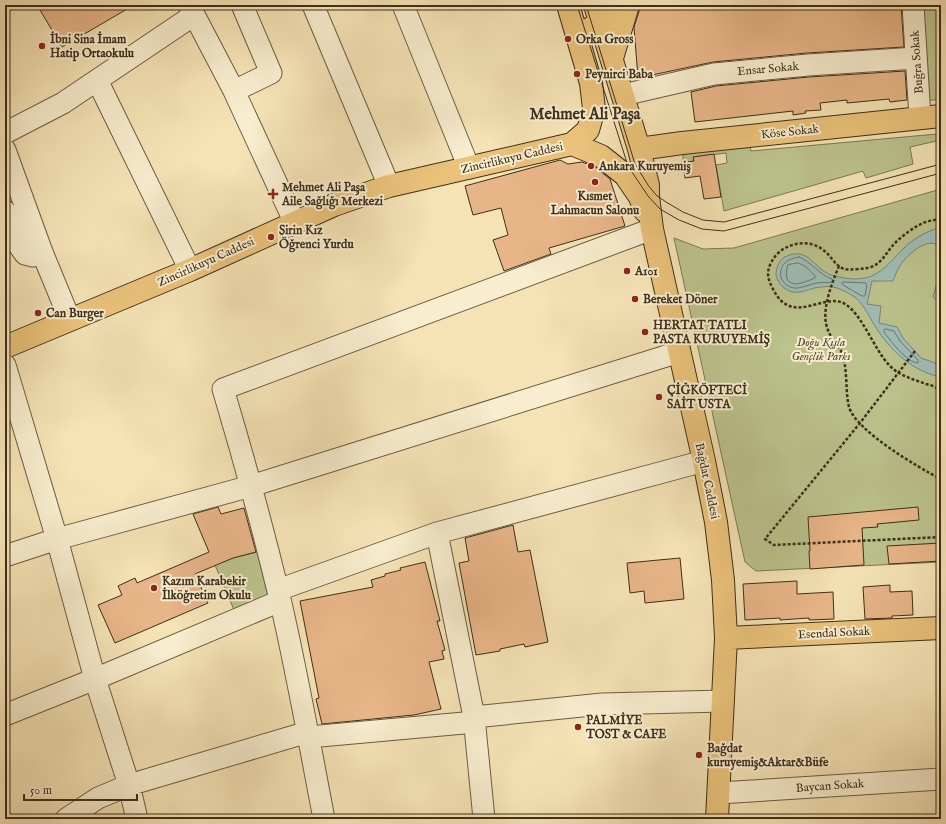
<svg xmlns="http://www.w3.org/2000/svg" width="946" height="824" viewBox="0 0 946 824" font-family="'IM FELL English',serif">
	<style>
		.green { fill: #bcc38d; stroke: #7c7954 }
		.water { fill: #9fbdb6; stroke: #788478 }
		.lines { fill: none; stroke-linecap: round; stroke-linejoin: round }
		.shore { stroke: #6e7669; stroke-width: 1 }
		.building { fill: #e8b588; stroke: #3d2f1c }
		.minor-casing { stroke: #6b5c42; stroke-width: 23 }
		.major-casing { stroke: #3d2f1c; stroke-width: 24 }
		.path { stroke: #3d2f1c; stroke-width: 2.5; stroke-dasharray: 3 2; stroke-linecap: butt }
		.minor { stroke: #f8edcf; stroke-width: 21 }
		.major { stroke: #eac27a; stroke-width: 22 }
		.tram { stroke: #3d2f1c; stroke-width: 1 }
		.poi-dot { fill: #8f2418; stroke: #f8edcf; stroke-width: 1.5 }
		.labels { text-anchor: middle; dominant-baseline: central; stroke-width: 4; stroke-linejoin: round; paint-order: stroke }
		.poi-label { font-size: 12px; font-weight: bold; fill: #3d2f1c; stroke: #f8edcf; text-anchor: start }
		.street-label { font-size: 12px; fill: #3d2f1c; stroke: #f8edcf }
		.park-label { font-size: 12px; font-style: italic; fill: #564d33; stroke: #f8edcf }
		.district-label { font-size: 16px; font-weight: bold; fill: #3d2f1c; stroke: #f8edcf }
	</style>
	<rect width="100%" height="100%" fill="#f5e3b5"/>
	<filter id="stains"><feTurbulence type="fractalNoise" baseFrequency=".005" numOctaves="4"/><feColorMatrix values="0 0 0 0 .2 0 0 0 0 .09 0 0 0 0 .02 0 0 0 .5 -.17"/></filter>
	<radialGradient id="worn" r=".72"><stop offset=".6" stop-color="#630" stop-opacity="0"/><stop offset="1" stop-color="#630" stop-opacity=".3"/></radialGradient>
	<path class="green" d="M921 5H938L941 51H937L941 100H926Z
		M940 125H941V140L910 147 913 164 866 178 863 171 724 211 716 165 727 163 726 153 694 157V161L683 163V153L750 146 751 151 937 134Z
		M941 189V562L756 571 745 562 674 238 703 249 734 248Z
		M257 552 268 596 234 610 215 565 233 558Z"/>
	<path class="water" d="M941 227V248C930 234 908 254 901 264 898 269 895 275 893 281H872L867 304 881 306 879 323 897 327 903 338 921 358 938 364 941 377C915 372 894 354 879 332 869 319 865 302 850 294 841 289 832 285 822 287 805 288 797 299 782 286 778 282 776 278 776 273 777 266 780 258 787 256 809 247 813 268 831 275 838 277 847 279 855 279 878 279 887 265 902 250 912 239 927 231 941 227Z
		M941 268V304L933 297Z"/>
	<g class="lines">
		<path class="shore" d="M799 257C812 262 819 275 832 279L833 282C828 283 822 282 817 283 802 286 791 295 781 278 779 264 787 259 799 257Z
			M798 263C805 265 810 270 815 276V278C810 280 801 284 795 284 785 283 785 273 788 265Z
			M844 282 866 283 867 285 865 296H862L843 285 842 283Z
			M886 329 894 331 900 341 918 360V363C907 363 890 340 884 332V330Z"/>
	</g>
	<path class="building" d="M37 5H134L62 47Z
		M641 5H901L904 47 807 53 713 62 638 78 634 27Z
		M905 71 907 100 890 102 889 99 847 103V100L820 103 821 110 805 111 806 113 793 115V111L695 122 691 92 716 86 809 77Z
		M714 154 721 197 704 199 700 176 685 178 683 163 694 161 693 157Z
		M560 160 568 164 582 162 595 167 610 179 625 226 549 248 551 254 504 271 493 240 508 235 501 208 473 215 465 186Z
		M218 507 221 514 244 508 256 552 233 558 195 574 208 603 115 643 98 605 122 595 118 586 135 578 137 583 209 552 193 514Z
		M918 507 919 520 877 524 878 527 862 528 864 565 810 569 809 551H810L808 517Z
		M513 525 518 552 530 550 548 642 525 647 524 644 500 649V651L476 655 459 563 469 561 465 538Z
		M941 543V561L889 564 887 546Z
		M680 558 684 599 645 603 644 591 630 593 627 563Z
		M425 562 440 621H437L445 650 442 651 444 659 429 662 441 709 414 715 322 724 316 699 319 698 300 601 373 587 371 580 385 576V574L401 570 400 568Z
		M797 581V594L833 592 834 619 809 620V618L780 620V618L745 620 743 584Z
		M890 585V592L912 591 913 615 892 616V618L865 619 863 587Z"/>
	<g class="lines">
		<g class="minor-casing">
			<path id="minor" d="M189 5 234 91 295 223
				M313 5 389 186
				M403 5 469 168
				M913 5 920 118
				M97 80 190 270
				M234 91 271 73 242 5
				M623 95 714 74 808 65 916 58
				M5 133 63 103 194 15
				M5 150 42 252 70 320
				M5 211 20 247 25 254 33 256 42 252
				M5 365 57 539 95 679 129 785 137 819
				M437 533 474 717 484 819
				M5 556 57 539 251 486 679 352
				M278 590 437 533 704 461
				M5 715 95 679 280 601
				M474 717 602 704 723 701
				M309 737 475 722
				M719 793 941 779
				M66 819 98 798 129 785 308 732
				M324 819C310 746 297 672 280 599 263 529 244 459 223 389L652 229"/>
		</g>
		<g class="major-casing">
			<path id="major" d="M568 5 591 83 594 109 588 130 572 144
				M595 5 639 149 648 185V196L652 229 704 461 716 522 723 580 726 638 717 819
				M588 30 625 5
				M612 58 628 5
				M639 149 682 143 941 116
				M5 347 190 270 334 205 389 186 572 144 601 156 625 175 640 197 645 211
				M726 638 941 628"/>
		</g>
		<path class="path" d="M941 219C934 220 927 221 921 224 911 229 901 237 894 244 886 253 882 263 871 267 866 269 848 270 844 269 834 265 831 255 822 249 805 237 779 245 771 263 766 272 768 280 773 289 792 328 824 291 845 304 862 314 874 349 889 365 899 376 913 379 926 384 929 385 932 385 935 387 937 388 939 391 941 393
			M839 266C832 283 820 312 828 330 831 339 839 345 842 353 848 371 845 390 849 407 856 431 919 468 941 479
			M915 351 860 423 765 539 774 545 941 537"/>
		<use href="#minor" class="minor"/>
		<use href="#major" class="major"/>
		<path class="tram" d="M577 5 628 166 648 196 660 209 679 220 702 229 724 231 941 173
			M586 5 635 164 648 185 656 195 666 202 683 212 703 220 724 222 941 164"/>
	</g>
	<g class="poi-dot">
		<circle cx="568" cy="39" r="4"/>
		<circle cx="42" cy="46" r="4"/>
		<circle cx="577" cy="74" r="4"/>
		<circle cx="591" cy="166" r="4"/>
		<circle cx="595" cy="182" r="4"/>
		<path d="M271 188h4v4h4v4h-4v4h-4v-4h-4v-4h4z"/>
		<circle cx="271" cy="237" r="4"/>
		<circle cx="627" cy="271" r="4"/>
		<circle cx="635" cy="299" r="4"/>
		<circle cx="38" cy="313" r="4"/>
		<circle cx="645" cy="332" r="4"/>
		<circle cx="659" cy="397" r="4"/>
		<circle cx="154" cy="588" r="4"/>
		<circle cx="578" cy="727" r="4"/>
		<circle cx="699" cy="755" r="4"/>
	</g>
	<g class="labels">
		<g class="poi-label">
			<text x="50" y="39">İbni Sina İmam<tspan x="50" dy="14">Hatip Ortaokulu</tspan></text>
			<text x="576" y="39">Orka Gross</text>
			<text x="585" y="74">Peynirci Baba</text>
			<text x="599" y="166">Ankara Kuruyemiş</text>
			<text x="282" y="187">Mehmet Ali Paşa<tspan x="282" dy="14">Aile Sağlığı Merkezi</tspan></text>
			<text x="595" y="196" text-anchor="middle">Kısmet<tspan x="595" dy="14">Lahmacun Salonu</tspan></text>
			<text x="279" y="230">Şirin Kız<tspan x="279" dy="14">Öğrenci Yurdu</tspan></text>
			<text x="635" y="271">A101</text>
			<text x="643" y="299">Bereket Döner</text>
			<text x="46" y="313">Can Burger</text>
			<text x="653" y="325">HERTAT TATLI<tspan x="653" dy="14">PASTA KURUYEMİŞ</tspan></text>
			<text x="667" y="390">ÇİĞKÖFTECİ<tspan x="667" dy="14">SAİT USTA</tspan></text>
			<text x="162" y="581">Kazım Karabekir<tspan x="162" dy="14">İlköğretim Okulu</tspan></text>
			<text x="586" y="720">PALMİYE<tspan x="586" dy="14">TOST &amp; CAFE</tspan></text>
			<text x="707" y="748">Bağdat<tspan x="707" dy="14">kuruyemiş&amp;Aktar&amp;Büfe</tspan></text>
		</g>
		<g class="street-label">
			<text transform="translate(917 62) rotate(-94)">Buğra Sokak</text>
			<text transform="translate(768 69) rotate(-5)">Ensar Sokak</text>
			<text transform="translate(790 132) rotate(-6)">Köse Sokak</text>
			<text transform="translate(512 158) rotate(-13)">Zincirlikuyu Caddesi</text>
			<text transform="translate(206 262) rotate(-24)">Zincirlikuyu Caddesi</text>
			<text transform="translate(707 481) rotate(78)">Bağdat Caddesi</text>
			<text transform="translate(834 633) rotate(-3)">Esendal Sokak</text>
			<text transform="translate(830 786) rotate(-4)">Baycan Sokak</text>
		</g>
		<g class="park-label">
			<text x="821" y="342">Doğu Kışla<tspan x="821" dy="14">Gençlik Parkı</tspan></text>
		</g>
		<g class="district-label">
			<text x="585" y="115">Mehmet Ali Paşa</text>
		</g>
	</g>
	<rect width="946" height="824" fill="none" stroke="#f5e3b5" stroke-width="20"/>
	<rect x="6" y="6" width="934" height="812" fill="none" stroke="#3d2f1c" stroke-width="2"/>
	<rect x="10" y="10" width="926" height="804" fill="none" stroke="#3d2f1c"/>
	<path d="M24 794v6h113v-6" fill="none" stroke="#3d2f1c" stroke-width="2"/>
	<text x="30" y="794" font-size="12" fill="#3d2f1c" stroke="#f8edcf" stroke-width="3" paint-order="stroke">50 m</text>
	<rect width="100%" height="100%" filter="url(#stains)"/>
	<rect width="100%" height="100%" fill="url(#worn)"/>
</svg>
